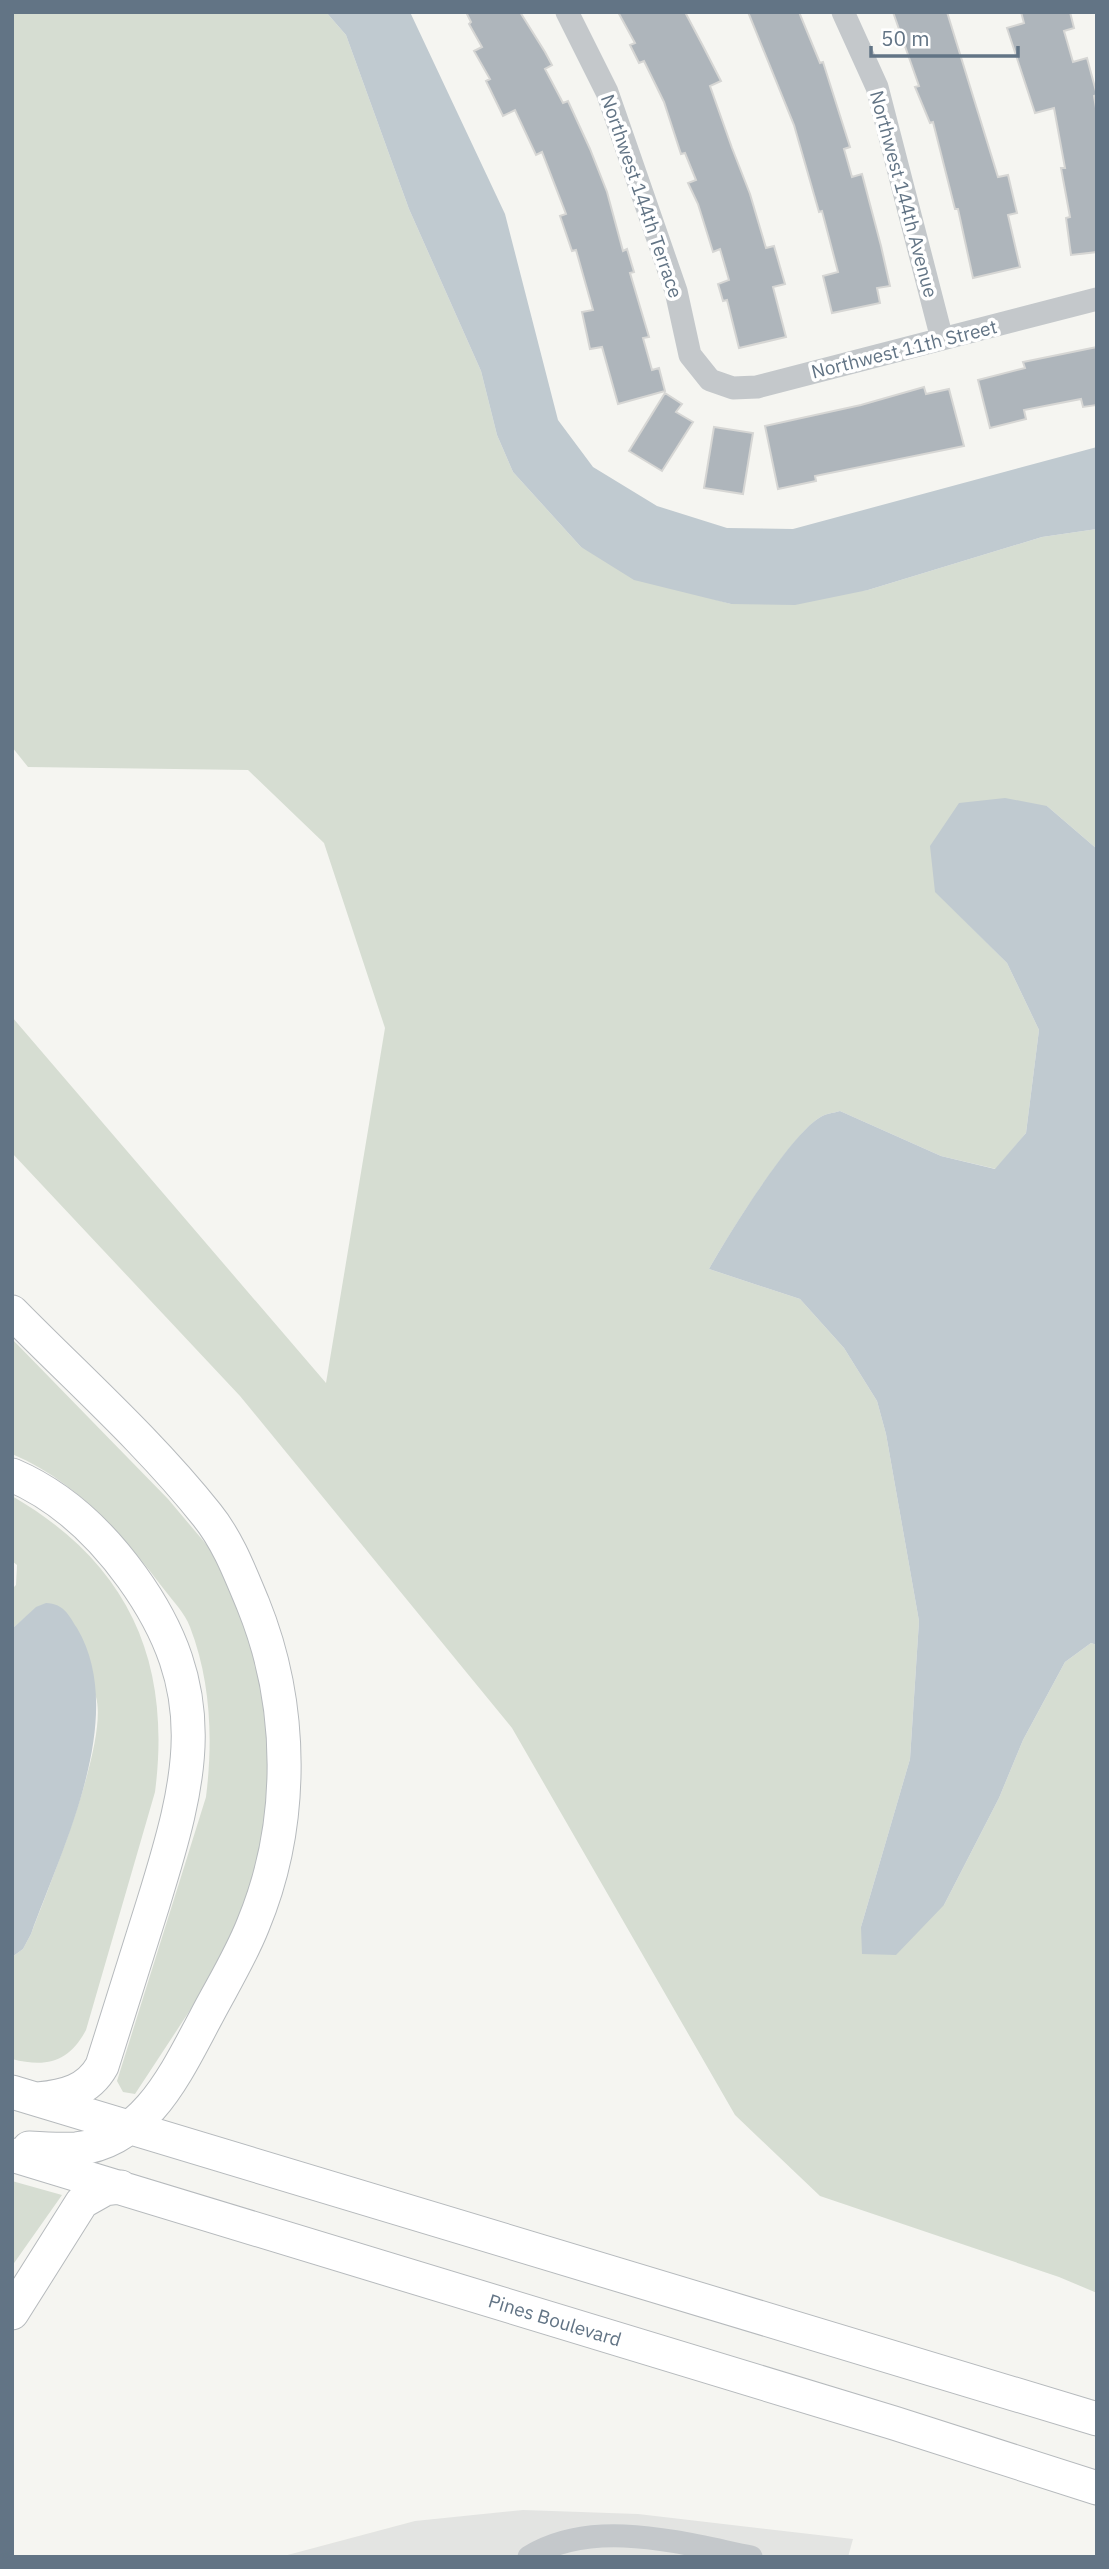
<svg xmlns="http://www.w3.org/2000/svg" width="1109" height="2569" viewBox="0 0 1109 2569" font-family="'IBM Plex Sans',sans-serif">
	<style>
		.built { fill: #e3e4e2 }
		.green { fill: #d6ddd2 }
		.water { fill: #c0cad0 }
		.building { fill: #aeb5bb; stroke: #d6d6d4; stroke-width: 2 }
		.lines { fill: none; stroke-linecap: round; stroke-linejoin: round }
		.highway-casing { stroke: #b6babd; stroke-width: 35 }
		.minor { stroke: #c4c8cb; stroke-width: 23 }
		.highway { stroke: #fff; stroke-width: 33 }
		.labels { text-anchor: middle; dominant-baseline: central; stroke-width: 7; stroke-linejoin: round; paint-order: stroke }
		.street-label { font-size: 19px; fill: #627485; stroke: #fff }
	</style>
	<rect width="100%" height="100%" fill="#f5f5f1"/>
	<path class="built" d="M523 2510 638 2514 853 2539 848 2557H280L415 2521Z"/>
	<path class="green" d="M12 12H326L346 35 409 209 481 371 497 435 513 472 581 547 685 591 731 604 868 590 1042 537 1097 529V849L1047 806 936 892 1007 963 1039 1030 1026 1133 996 1169 941 1156 840 1111C833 1113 824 1114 819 1118 788 1139 729 1234 709 1269L800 1299 844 1348 877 1401 886 1434 919 1621 910 1759 861 1927 944 1905 999 1798 1023 1740 1065 1662 1091 1643 1097 1645V2293L1059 2277 820 2196 735 2115 512 1728 240 1396 12 1153V1017L326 1383 385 1028 324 843 248 770 28 767 12 747Z
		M12 1339 168 1499 222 1563 260 1663 272 1782 253 1888 221 1963 135 2094 123 2092 117 2081 206 1797C213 1741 211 1681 190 1627 185 1613 172 1600 163 1588 122 1534 76 1481 12 1454Z
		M12 1496C128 1563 172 1660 155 1792L86 2030C69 2062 47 2068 12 2059V1957L23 1949 31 1934C49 1886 109 1743 96 1697 91 1681 47 1625 36 1608L12 1629V1589L16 1585 17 1565 12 1561Z
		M12 2181 62 2195 12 2266Z"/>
	<path class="water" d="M326 12H410L505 214 558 420 593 467 657 506 727 528 793 529 1097 447V529L1042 537 868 590 795 605 731 604 634 580 581 547 513 472 497 435 481 371 409 209 346 35Z
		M1005 798 1047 806 1097 849V1645L1091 1643 1065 1662 1023 1740 999 1798 944 1905 896 1955 862 1954 861 1927 910 1759 919 1621 886 1434 877 1401 844 1348 800 1299 709 1269C729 1234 787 1139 819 1118 824 1114 833 1113 840 1111L941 1156 995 1169 1026 1133 1039 1030 1007 963 935 892 930 846 959 803Z
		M46 1603C64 1604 68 1614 77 1628 129 1716 62 1848 31 1934L23 1949 12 1957V1629L36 1607Z"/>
	<path class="building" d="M466 12H520L545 52 552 65 545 69 563 103 568 101 590 149 607 192 623 251 627 249 634 272 630 273 649 337 643 338 652 370 659 368 665 391 618 404 602 347 590 349 582 312 593 310 576 250 572 251 560 216 566 214 542 152 536 155 515 110 503 116 486 81 490 79 474 51 482 47 469 24 471 22Z
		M618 12H685L703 46 721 81 710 86 732 148 750 194 766 248 774 246 785 284 773 287 786 337 739 348 727 300 723 301 718 284 729 280 720 249 713 252 698 204 688 183 696 180 685 153 681 154 664 102 644 61 639 63 630 45 635 43Z
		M748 12H799L820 63 823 62 850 147 844 149 852 177 862 174 881 246 890 286 877 288 880 303 832 313 823 276 838 272 822 211 819 212 794 125Z
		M893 12H947L998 177 1008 175 1017 213 1008 215 1020 267 973 278 958 209H955L933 122 930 123 915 87 919 86Z
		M1021 12H1070L1074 28 1064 31 1073 62 1087 58 1097 95 1094 96 1097 114V252L1071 255 1066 218 1070 217 1061 168H1065L1054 108 1035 113 1007 28 1024 23Z
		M1097 347V405L1083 407 1081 399 1024 410 1026 419 990 428 978 380 1025 368 1023 362Z
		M924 387 926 394 949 389 964 446 815 476 816 481 778 489 765 426 861 405Z
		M665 393 682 404 676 412 693 422 662 471 629 451Z
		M714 427 753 433 743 494 704 488Z"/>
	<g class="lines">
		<g class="highway-casing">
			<path id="highway" d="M12 1312C77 1378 149 1442 207 1515 228 1541 240 1573 253 1604 294 1705 295 1824 253 1925 240 1958 221 1988 205 2019 176 2073 145 2142 76 2149 61 2150 44 2149 29 2148
				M12 1475C61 1496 101 1534 132 1577 215 1692 192 1778 153 1904 136 1958 119 2012 102 2066 88 2091 65 2096 38 2099
				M12 2092 1097 2419
				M12 2155 894 2423 1097 2488
				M12 2313 82 2202 105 2189 121 2187"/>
		</g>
		<path class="minor" d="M567 12 607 92 676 291 690 355 710 380 733 388 757 387 1097 299
			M843 12 877 87 942 339
			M529 2557C593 2517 681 2543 751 2557"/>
		<use href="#highway" class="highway"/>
	</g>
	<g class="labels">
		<g class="street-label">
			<text transform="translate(904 194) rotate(75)">Northwest 144th Avenue</text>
			<text transform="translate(642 196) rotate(71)">Northwest 144th Terrace</text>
			<text transform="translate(904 349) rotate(-14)">Northwest 11th Street</text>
			<text transform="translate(555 2320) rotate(17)">Pines Boulevard</text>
		</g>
	</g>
	<rect width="1109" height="2569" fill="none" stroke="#627485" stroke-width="28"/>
	<path d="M871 46v10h147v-10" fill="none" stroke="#627485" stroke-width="3.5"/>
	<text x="881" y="46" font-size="21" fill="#627485" stroke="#ffffff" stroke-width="5" paint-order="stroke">50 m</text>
</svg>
